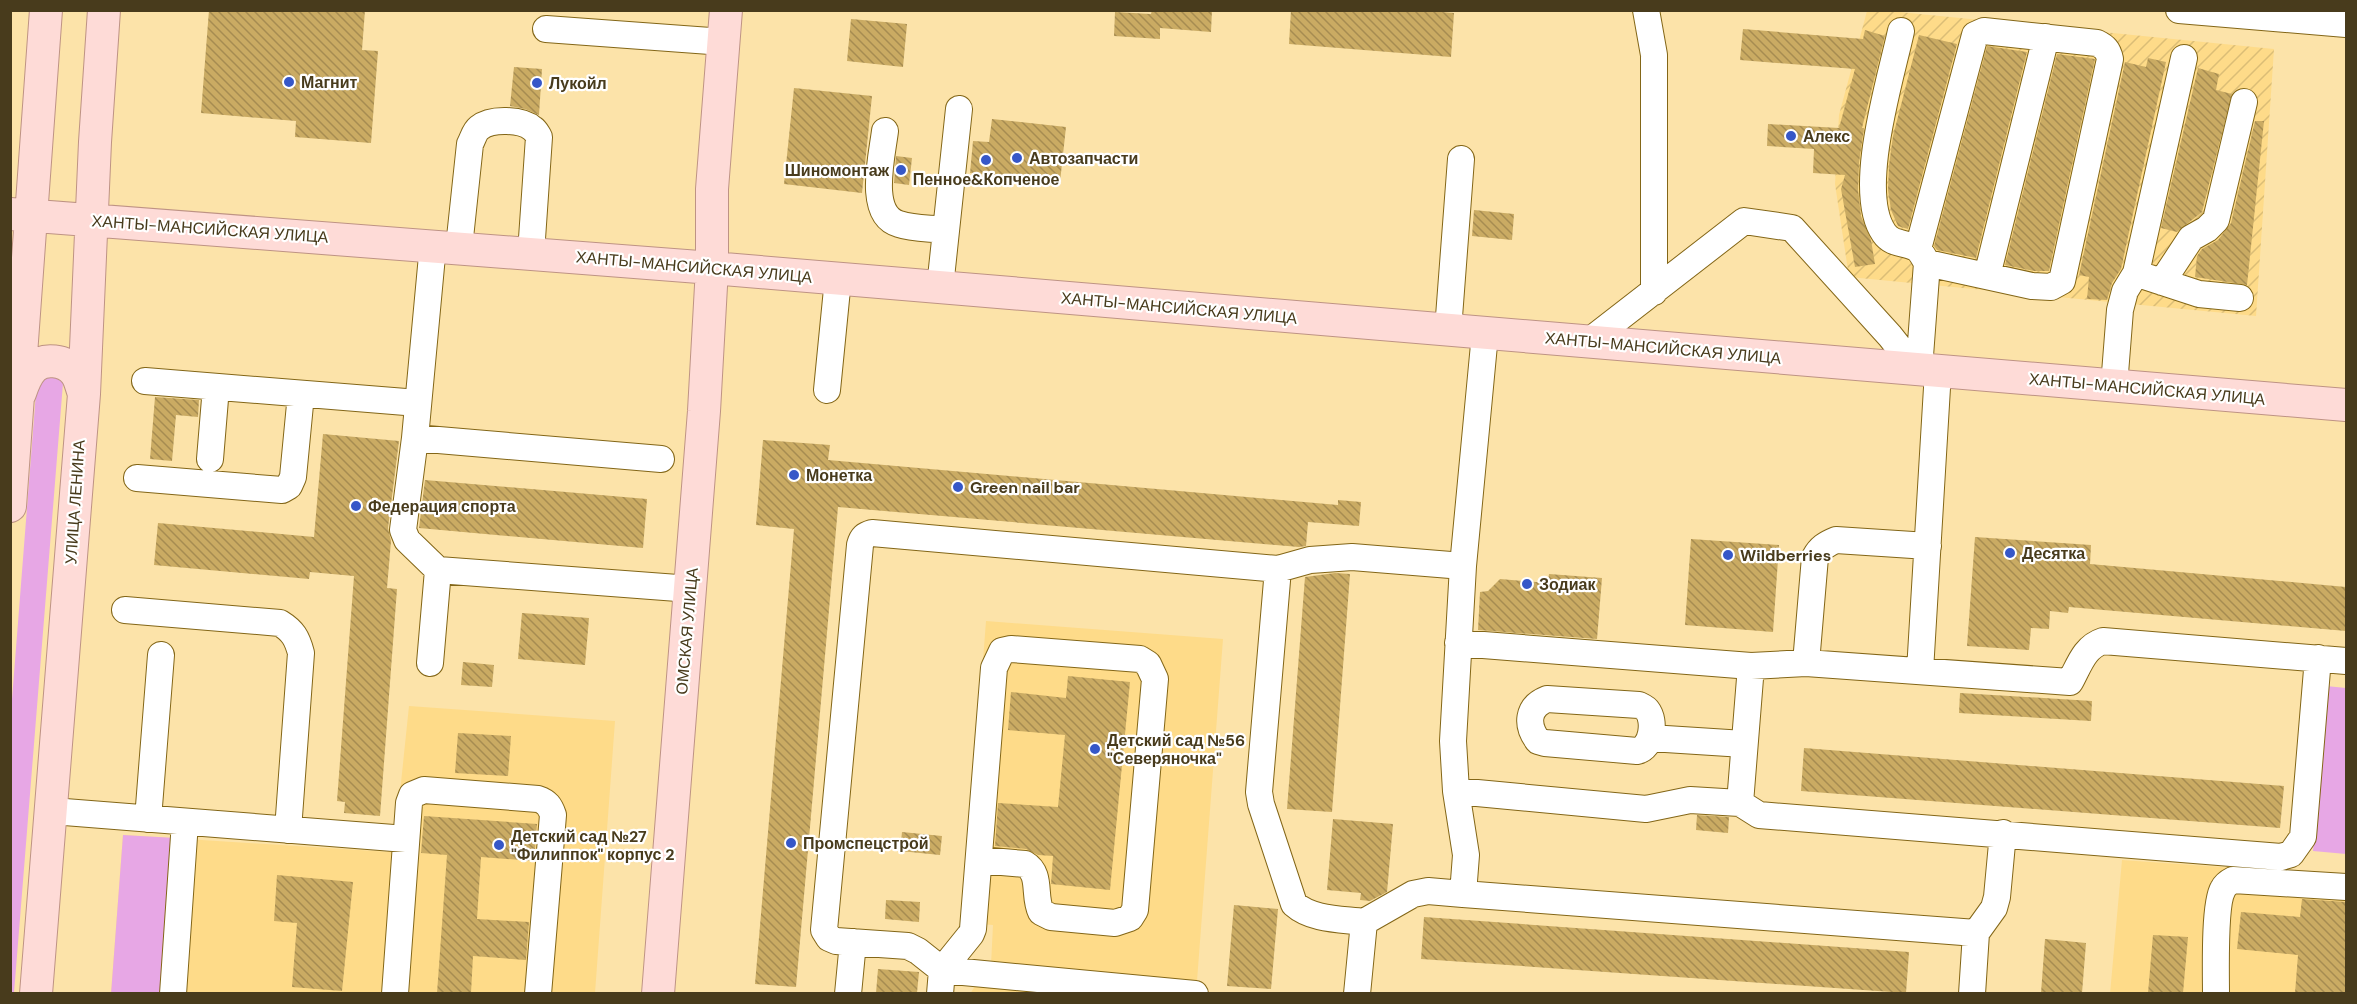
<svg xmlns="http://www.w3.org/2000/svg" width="2357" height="1004" viewBox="0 0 2357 1004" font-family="'DM Sans',sans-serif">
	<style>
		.built { fill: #fedb89 }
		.industrial { fill: url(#industrial-furrows) }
		.green { fill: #e7a7e5 }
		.building { fill: url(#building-back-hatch) }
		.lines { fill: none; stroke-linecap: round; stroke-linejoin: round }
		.minor-casing { stroke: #836617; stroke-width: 28 }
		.major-casing { stroke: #be9384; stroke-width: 34 }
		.minor { stroke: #fff; stroke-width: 26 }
		.major { stroke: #fedbd7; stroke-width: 32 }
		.poi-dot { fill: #3657c8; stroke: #fff; stroke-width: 2 }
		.labels { text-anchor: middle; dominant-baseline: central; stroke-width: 4.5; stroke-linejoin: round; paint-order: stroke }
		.poi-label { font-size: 16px; font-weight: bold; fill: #483b1c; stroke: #fff; text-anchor: start }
		.street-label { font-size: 16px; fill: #483b1c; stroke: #fff }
	</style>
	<defs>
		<pattern id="industrial-furrows" width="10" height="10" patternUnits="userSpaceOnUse" patternTransform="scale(1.5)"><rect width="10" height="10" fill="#fedb89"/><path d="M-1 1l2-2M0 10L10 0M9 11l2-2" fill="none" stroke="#dbbd76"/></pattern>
		<pattern id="building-back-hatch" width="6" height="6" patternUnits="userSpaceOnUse" patternTransform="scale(1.5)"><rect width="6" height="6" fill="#caab63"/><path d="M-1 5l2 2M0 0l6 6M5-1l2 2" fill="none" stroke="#a68c51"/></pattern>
	</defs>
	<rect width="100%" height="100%" fill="#fce3a9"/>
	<path class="built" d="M986 621 1223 639 1197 981 991 965 993 925 963 923Z
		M409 706 615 721 595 993 111 994 123 835 390 852 392 832 397 821Z
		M2122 860 2346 876V993L2110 994Z
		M977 983 1089 994H970Z"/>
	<path class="industrial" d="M1867 11H1889L2274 49 2256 316 1849 277 1835 184 1839 115Z"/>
	<path class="green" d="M43 375 59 377 63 383 14 993 11 994V712L37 380Z
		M2326 686 2346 688V854L2313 851Z
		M123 835 176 838 164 993 111 994Z"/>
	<path class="building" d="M209 10H365L362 50 378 51 371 143 295 137 296 121 201 113Z
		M1152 10H1212L1211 32 1160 28V39L1114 36 1115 12 1151 14Z
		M1291 10H1418L1454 13 1451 57 1289 44Z
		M851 19 907 24 903 67 847 61Z
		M1743 29 1863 39 1865 30 1885 36 1862 128H1864L1859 163 1858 190 1861 216 1871 240 1875 264 1855 267 1841 189 1845 175 1813 173 1814 149 1767 146 1768 124 1839 128 1855 69 1740 60Z
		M1919 35 1957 44 1908 229 1898 226 1891 210 1888 190 1889 165 1893 136Z
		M1987 46 2027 52 1976 258 1937 250 1934 246Z
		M2057 54 2095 59 2049 271H2034L2005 265Z
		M2148 58 2166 62 2121 269 2112 283 2107 300 2087 299 2089 277 2079 275 2125 62 2146 67Z
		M514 67 542 69 539 115 525 109 510 106Z
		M2198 68 2219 74 2216 90 2232 94 2202 212 2177 232 2161 228Z
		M794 88 872 96 862 193 784 184Z
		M992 119 1066 127 1060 182 970 173 973 141 989 142Z
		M2255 121H2264L2247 285 2195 277 2197 256 2202 249 2218 240 2231 223Z
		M896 156 912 158 909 185 894 183Z
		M1474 210 1514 214 1512 240 1472 236Z
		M155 397 199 400 198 417 176 415 172 461 150 459Z
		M323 434 399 441 388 528 391 541 387 588 397 589 380 816 344 813 345 802 337 801 354 576 310 572 309 579 154 565 158 523 314 537Z
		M763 440 830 445 828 460 1338 505V500L1361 502 1359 526 1308 522 1306 546 1299 547 838 507 796 987 755 984 794 529 756 525Z
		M425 480 647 499 643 548 419 528Z
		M1975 537 2091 545 2090 564 2346 587V631L2069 607 2068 613 2050 611 2049 629 2031 628 2029 650 1967 646Z
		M1691 539 1779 545 1773 632 1685 625Z
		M1335 573 1350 574 1332 812 1287 809 1305 577Z
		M1549 574 1602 578 1597 639 1478 630 1480 592 1488 591 1500 579 1548 583Z
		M522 613 589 618 585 665 518 659Z
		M463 662 494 665 492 687 461 685Z
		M1068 676 1130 682 1110 890 1051 884 1053 856 1038 855 1026 849 995 846 998 803 1058 807 1065 735 1008 730 1011 692 1066 698Z
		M1960 693 2092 701 2091 721 1959 713Z
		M458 733 511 736 508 776 455 773Z
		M1804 748 2284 786 2280 828 1801 791Z
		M1697 815 1729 817 1728 833 1696 830Z
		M424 816 537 824 534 861 481 857 477 919 529 922 526 960 473 956 471 993H437L447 855 421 853Z
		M1333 819 1393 824 1387 892 1370 901 1360 900 1361 893 1327 890Z
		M902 832 942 836 940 855 900 851Z
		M277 875 353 882 342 991 292 987 297 923 274 921Z
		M2302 899 2346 902V993H2295L2298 955 2237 949 2241 912 2300 917Z
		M886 900 920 902 919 922 885 919Z
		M1234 905 1278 909 1271 989 1227 986Z
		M1424 917 1909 952 1906 993 1421 959Z
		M2153 935 2188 937 2183 993H2148Z
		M2045 939 2086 943 2082 993H2041Z
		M878 969 919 972 917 993H876Z"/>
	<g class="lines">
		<g class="minor-casing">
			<path id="minor" d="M1646 10 1654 55V292
				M2179 10 2346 24
				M546 29 724 42
				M1901 31C1891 78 1855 192 1884 233 1892 245 1905 242 1916 248 1921 251 1924 258 1927 263L1919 369
				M885 131C882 156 867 215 899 224 913 229 931 228 946 230
				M433 245 415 438 403 530 407 540 438 570 691 589
				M459 247 470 144C473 139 474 132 479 128 491 118 522 119 533 129 536 131 537 134 539 137L531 253
				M1918 249 1975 35 1984 31 2097 43C2105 47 2108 50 2110 59L2062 281 2051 287 2032 286 1927 263
				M1987 276 2046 37
				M2147 277 2199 294 2240 298
				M2162 282 2191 238 2207 229 2216 220 2244 102
				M940 287 959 109
				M1448 330 1461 159
				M1588 342 1744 221 1792 228 1890 336 1916 369
				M145 381 418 403
				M2114 386 2120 310 2125 291 2136 273 2184 58
				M827 390 838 279
				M415 438 661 459
				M210 459 216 387
				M137 478 282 490 289 486 293 477 301 394
				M1278 569 1259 792 1261 804 1294 904C1312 920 1341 919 1364 922
				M125 610 280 623C293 631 297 638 301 653L288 830
				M1458 643 1751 666 1806 663 2070 682C2079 666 2084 647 2103 641L2346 661
				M430 663 438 570
				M1806 663 1815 557C1820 548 1826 544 1836 540L1928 546
				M1920 671 1938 371
				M1547 699 1639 705C1641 706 1646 708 1647 710 1656 721 1652 748 1637 751L1545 743 1538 741C1526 725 1527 707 1547 699Z
				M1650 738 1744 744
				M1456 791 1646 809 1690 800 1740 803 1759 815 2281 857 2291 854 2303 837 2318 658
				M1740 803 1751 666
				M52 811 406 839
				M148 819 161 655
				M1463 894 1976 933 1994 908 1997 897 2003 833
				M942 970 971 934 973 929 994 668 1002 651 1011 649 1140 659 1148 664 1155 679 1135 910 1130 918 1115 923 1051 917 1041 912C1033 896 1042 874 1025 864L979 860
				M942 970 1195 994
				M173 994 185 822
				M395 994 409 803 412 795 424 790 538 799C547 802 550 806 553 815L538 994
				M848 994 853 942
				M940 994 942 970 918 951 908 946 836 941 829 938 824 930 860 545C862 537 865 535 872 533L1278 569 1310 560 1352 557 1463 566
				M1357 994 1364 922 1413 894 1428 891 1463 894 1466 855 1456 791 1453 741 1463 566 1485 334
				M1972 994 1976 933
				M2216 994C2216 974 2214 904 2223 889 2225 885 2229 882 2233 880L2346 887"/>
		</g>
		<g class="major-casing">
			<path id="major" d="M10 214 712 268 2346 405
				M20 393C23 384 26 375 33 368 44 357 65 360 75 372 80 378 81 386 84 394
				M10 506 46 10
				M36 994 84 394 95 142 104 10
				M658 994 704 411 712 268V189L726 10"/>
		</g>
		<use href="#minor" class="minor"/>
		<use href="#major" class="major"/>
	</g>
	<g class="poi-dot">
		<circle cx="289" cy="82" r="6"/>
		<circle cx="537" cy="83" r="6"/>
		<circle cx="1791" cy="136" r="6"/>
		<circle cx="1017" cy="158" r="6"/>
		<circle cx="986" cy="160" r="6"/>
		<circle cx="901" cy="170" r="6"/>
		<circle cx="794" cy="475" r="6"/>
		<circle cx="958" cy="487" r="6"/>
		<circle cx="356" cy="506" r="6"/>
		<circle cx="2010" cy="553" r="6"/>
		<circle cx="1728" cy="555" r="6"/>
		<circle cx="1527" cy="584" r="6"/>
		<circle cx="1095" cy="749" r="6"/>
		<circle cx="791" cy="843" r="6"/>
		<circle cx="499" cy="845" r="6"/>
	</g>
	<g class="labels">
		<g class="poi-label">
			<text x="301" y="82">Магнит</text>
			<text x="549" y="83">Лукойл</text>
			<text x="1803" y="136">Алекс</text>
			<text x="1029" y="158">Автозапчасти</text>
			<text x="889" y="170" text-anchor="end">Шиномонтаж</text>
			<text x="986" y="179" text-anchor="middle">Пенное&amp;Копченое</text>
			<text x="806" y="475">Монетка</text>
			<text x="970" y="487">Green nail bar</text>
			<text x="368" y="506">Федерация спорта</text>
			<text x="2022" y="553">Десятка</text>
			<text x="1740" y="555">Wildberries</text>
			<text x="1539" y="584">Зодиак</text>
			<text x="1107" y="740">Детский сад №56<tspan x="1107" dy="18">"Северяночка"</tspan></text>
			<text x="511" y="836">Детский сад №27<tspan x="511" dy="18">"Филиппок" корпус 2</tspan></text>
			<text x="803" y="843">Промспецстрой</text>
		</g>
		<g class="street-label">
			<text transform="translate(210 229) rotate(4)">ХАНТЫ-МАНСИЙСКАЯ УЛИЦА</text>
			<text transform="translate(694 267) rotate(5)">ХАНТЫ-МАНСИЙСКАЯ УЛИЦА</text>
			<text transform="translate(1179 308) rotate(5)">ХАНТЫ-МАНСИЙСКАЯ УЛИЦА</text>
			<text transform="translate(1663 348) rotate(5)">ХАНТЫ-МАНСИЙСКАЯ УЛИЦА</text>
			<text transform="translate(2147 389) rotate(5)">ХАНТЫ-МАНСИЙСКАЯ УЛИЦА</text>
			<text transform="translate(75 502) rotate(-86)">УЛИЦА ЛЕНИНА</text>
			<text transform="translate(687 631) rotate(-85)">ОМСКАЯ УЛИЦА</text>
		</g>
	</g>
	<rect width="2357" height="1004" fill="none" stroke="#483b1c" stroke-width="24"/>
</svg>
